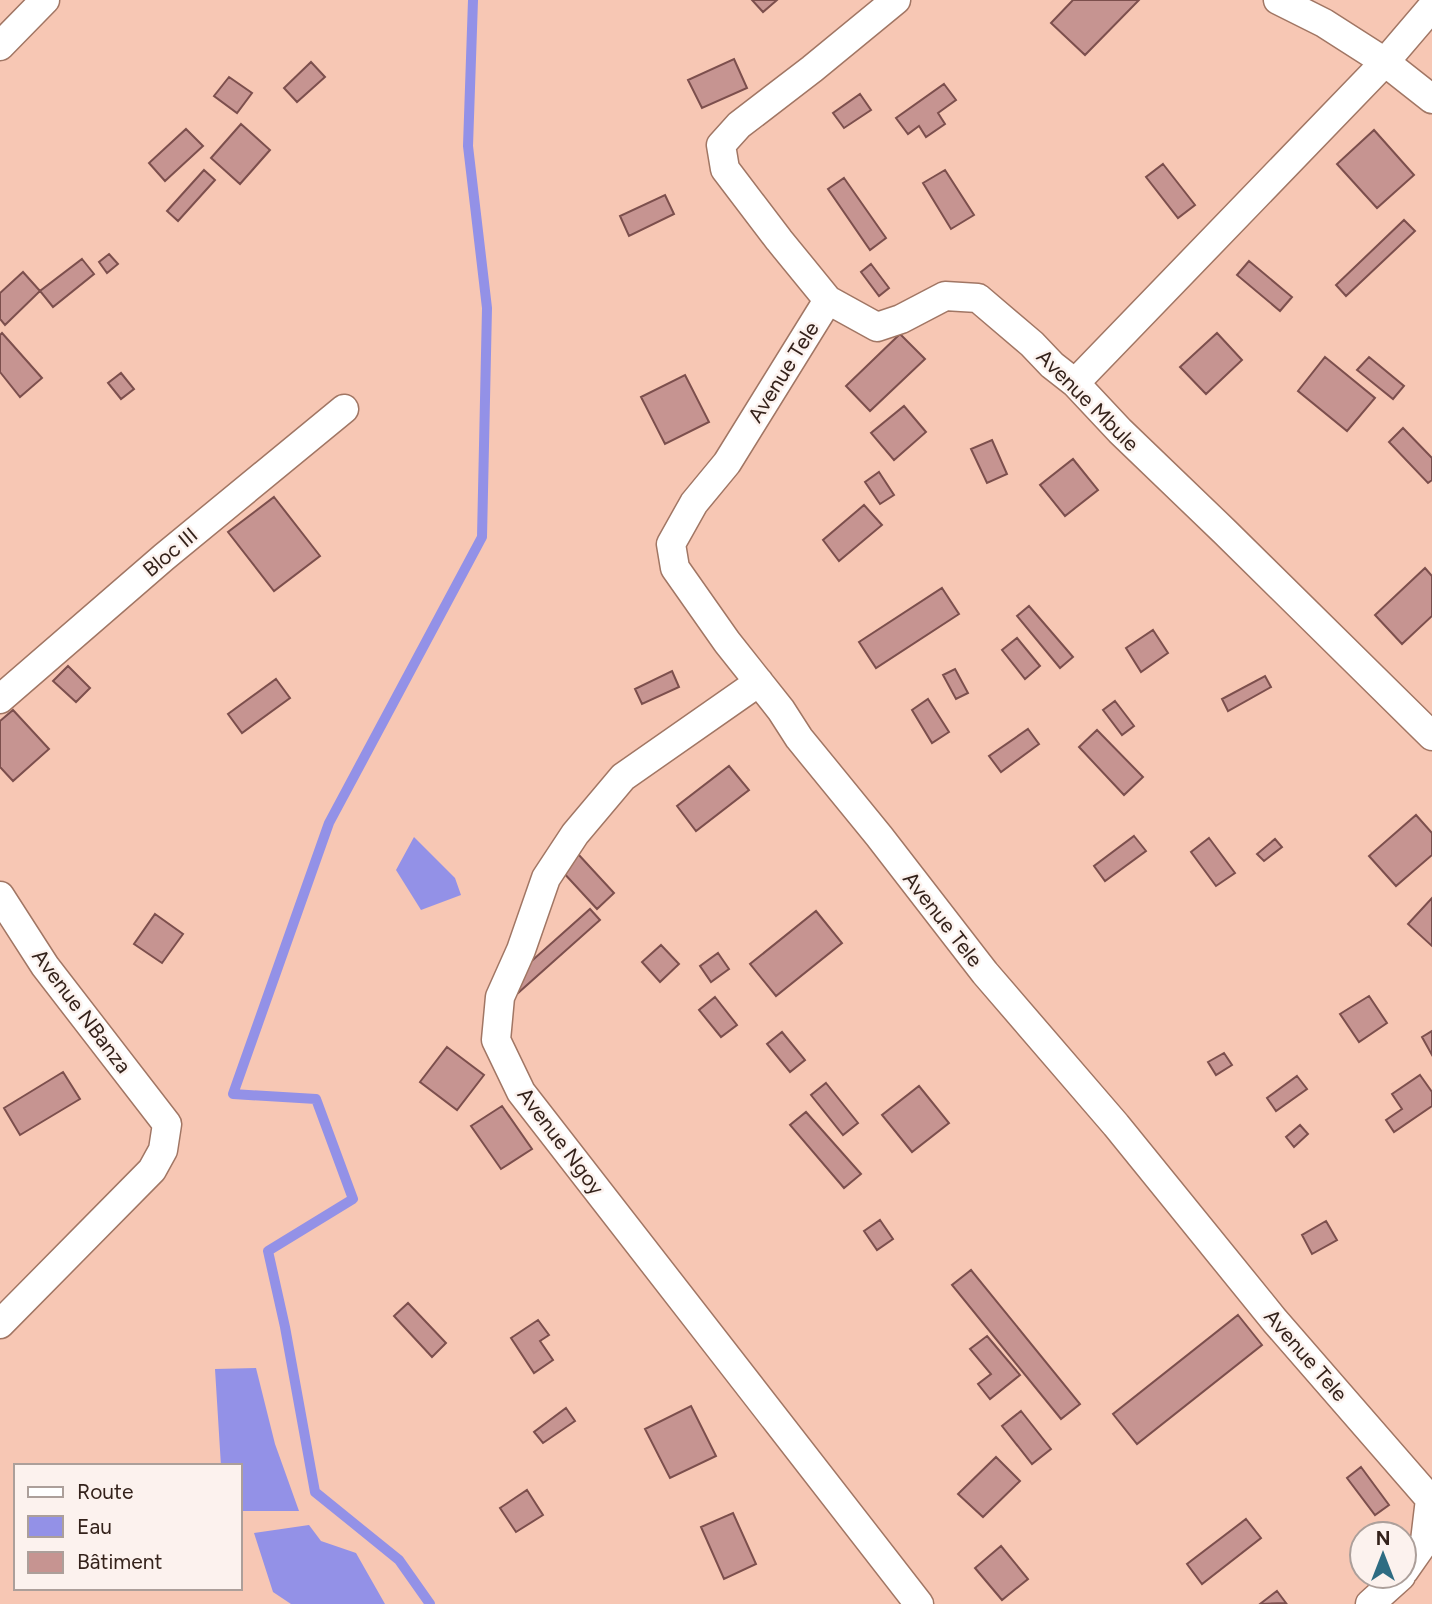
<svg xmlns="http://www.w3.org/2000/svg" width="1432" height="1604" viewBox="0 0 1432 1604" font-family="Figtree,sans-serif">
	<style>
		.water { fill: #9391e7 }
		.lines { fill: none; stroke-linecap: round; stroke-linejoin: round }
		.stream { stroke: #9391e7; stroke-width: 10 }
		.building { fill: #c69491; stroke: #7c4f4d; stroke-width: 2 }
		.street-casing { stroke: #a17664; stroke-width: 31 }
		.street { stroke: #fff; stroke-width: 28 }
		.labels { text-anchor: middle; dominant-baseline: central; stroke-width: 5; stroke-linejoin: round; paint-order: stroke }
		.street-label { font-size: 21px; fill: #34221b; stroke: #fcf2ee }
	</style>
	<rect width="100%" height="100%" fill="#f7c7b4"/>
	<path class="water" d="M414 837 455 878 461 895 421 910 396 870Z
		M256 1368 275 1444 299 1511H240V1466H221L215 1369Z
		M309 1525 321 1541 356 1553 385 1604H291L273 1592 254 1533Z"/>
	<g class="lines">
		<path class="stream" d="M430 1604 399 1560 315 1492 285 1327 268 1251 353 1199 316 1099 233 1094 329 823 482 537 487 308 468 146 473 0"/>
	</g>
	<path class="building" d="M752 0H777L763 12Z
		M1073 0H1139L1085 55 1051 23Z
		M734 59 747 88 702 108 688 80Z
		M311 62 325 77 297 102 284 88Z
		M229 77 252 93 237 113 214 96Z
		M944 84 956 100 938 113 945 124 926 137 919 126 908 134 896 118Z
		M860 94 871 110 844 128 833 113Z
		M241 124 270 150 240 184 211 158Z
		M186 129 203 146 165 181 149 163Z
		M1374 130 1414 175 1377 208 1337 164Z
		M1163 164 1195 205 1178 218 1146 177Z
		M204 170 215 180 178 221 167 211Z
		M945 170 974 215 951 229 923 183Z
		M844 178 886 238 870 250 828 189Z
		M665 195 674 214 629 236 620 216Z
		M1404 220 1415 231 1346 296 1336 285Z
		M109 254 118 264 107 273 99 262Z
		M82 259 94 274 53 307 40 291Z
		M1249 261 1292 297 1280 311 1237 275Z
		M871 264 889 288 879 296 861 272Z
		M23 272 40 291 5 325 0 319V293Z
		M2 333 42 378 20 397 0 372V335Z
		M1217 333 1242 360 1206 394 1180 367Z
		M900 334 925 359 870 411 846 386Z
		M1325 357 1375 398 1347 431 1298 391Z
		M1369 357 1404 386 1393 399 1357 370Z
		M121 373 134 389 121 399 108 383Z
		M685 375 709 422 665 444 641 397Z
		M904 406 926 432 894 460 871 433Z
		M1403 428 1432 458V480L1428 483 1389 442Z
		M992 440 1007 474 987 483 971 449Z
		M1073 459 1098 490 1065 516 1040 485Z
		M879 472 894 495 880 504 865 482Z
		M274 497 320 556 274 591 228 532Z
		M864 505 882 525 839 561 823 540Z
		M1425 568 1432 576V616L1402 644 1375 615Z
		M942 588 959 614 876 668 859 642Z
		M1029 606 1073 657 1060 668 1017 616Z
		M1153 630 1168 653 1141 672 1126 648Z
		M1017 638 1040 666 1025 679 1002 650Z
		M68 666 90 688 76 702 53 681Z
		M955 669 968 693 956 699 943 675Z
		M672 671 679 687 642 704 635 689Z
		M1265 676 1271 687 1228 711 1222 699Z
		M276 679 290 698 242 733 228 714Z
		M928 699 949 732 932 743 912 710Z
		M1115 701 1134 726 1122 735 1103 710Z
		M13 710 49 749 13 781 0 767V721Z
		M1028 729 1039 744 1001 772 989 756Z
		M1097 730 1143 777 1124 795 1079 747Z
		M729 766 749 790 696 831 677 806Z
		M1416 815 1432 833V855L1396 886 1369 856Z
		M1134 836 1146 851 1105 881 1094 866Z
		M1209 838 1235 873 1216 886 1191 852Z
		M1275 839 1282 847 1264 861 1257 854Z
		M578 854 614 893 597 909 561 870Z
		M1432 898V946L1408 924Z
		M590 909 600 920 518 993 508 982Z
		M816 911 842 943 776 996 750 964Z
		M155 914 183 934 162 963 134 944Z
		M661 945 679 964 660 982 642 962Z
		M718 953 729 969 711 982 700 966Z
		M1369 996 1387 1023 1359 1042 1340 1014Z
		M715 997 737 1025 721 1037 699 1010Z
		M1432 1031V1055L1422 1037Z
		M782 1032 805 1060 790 1072 767 1044Z
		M447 1047 484 1075 457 1110 420 1082Z
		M1224 1053 1232 1065 1216 1075 1208 1062Z
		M63 1072 80 1099 20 1135 4 1108Z
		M1420 1075 1432 1092V1106L1394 1132 1386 1120 1402 1109 1392 1094Z
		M1297 1076 1307 1089 1276 1111 1267 1098Z
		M826 1083 858 1123 843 1135 811 1095Z
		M919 1086 949 1123 912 1152 882 1115Z
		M502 1106 532 1149 501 1169 471 1126Z
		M806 1112 861 1174 844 1188 790 1125Z
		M1300 1125 1308 1134 1294 1147 1286 1137Z
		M880 1220 893 1239 877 1250 864 1231Z
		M1326 1221 1337 1240 1312 1254 1302 1235Z
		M971 1270 1080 1404 1061 1419 952 1285Z
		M408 1303 446 1343 432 1357 394 1316Z
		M1238 1315 1262 1345 1137 1444 1113 1414Z
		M538 1320 549 1335 540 1341 553 1360 534 1373 511 1338Z
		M987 1336 1020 1375 990 1399 978 1384 991 1374 970 1349Z
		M691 1406 716 1456 670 1478 645 1429Z
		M566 1408 575 1421 543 1443 534 1432Z
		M1021 1411 1051 1449 1032 1464 1002 1426Z
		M996 1457 1020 1481 983 1517 958 1494Z
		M1361 1467 1389 1505 1375 1515 1347 1478Z
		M527 1490 543 1515 516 1532 500 1508Z
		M733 1513 756 1564 724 1579 701 1527Z
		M1246 1519 1261 1538 1202 1584 1187 1564Z
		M1001 1546 1028 1579 1002 1600 975 1568Z
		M1277 1591 1286 1603 1260 1604Z"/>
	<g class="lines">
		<g class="street-casing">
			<path id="street" d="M896 0 812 69 739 125 721 145 725 169 779 240 828 300 877 327 901 319 945 296 978 298 1032 344 1052 365 1075 383 1120 431 1224 531 1432 736
				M1278 0 1324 23 1385 62 1432 99
				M0 46 45 0
				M828 300 727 463 694 503 671 544 675 568 727 642 781 710 799 738 879 836 985 973 1116 1125 1275 1321 1430 1499
				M1075 383 1385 62 1432 7
				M759 682 623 777 575 834 546 878 521 950 500 997 496 1040 521 1092 919 1604
				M0 699 164 557 344 409
				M0 896 45 966 167 1124 163 1150 152 1170 0 1324
				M1404 1571 1425 1541 1430 1499 1432 1497
				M1370 1604 1401 1576"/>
		</g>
		<use href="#street" class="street"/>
	</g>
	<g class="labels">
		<g class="street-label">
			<text transform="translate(783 372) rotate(-58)">Avenue Tele</text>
			<text transform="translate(1088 400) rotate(45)">Avenue Mbule</text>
			<text transform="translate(170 552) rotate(-40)">Bloc III</text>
			<text transform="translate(943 919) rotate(52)">Avenue Tele</text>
			<text transform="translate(82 1011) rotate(53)">Avenue NBanza</text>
			<text transform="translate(561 1141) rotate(53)">Avenue Ngoy</text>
			<text transform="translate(1306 1355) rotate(49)">Avenue Tele</text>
		</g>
	</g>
	<rect x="14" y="1464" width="228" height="126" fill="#fcf2ee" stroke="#ac9f9a" stroke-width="2"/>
	<rect x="28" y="1487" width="35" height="10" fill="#ffffff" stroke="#ac9f9a" stroke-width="2"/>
	<text x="77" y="1499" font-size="21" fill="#34221b">Route</text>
	<rect x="28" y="1516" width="35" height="21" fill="#9391e7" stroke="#ac9f9a" stroke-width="2"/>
	<text x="77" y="1534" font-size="21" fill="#34221b">Eau</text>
	<rect x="28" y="1552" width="35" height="21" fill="#c69491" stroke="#ac9f9a" stroke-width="2"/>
	<text x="77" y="1569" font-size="21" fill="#34221b">Bâtiment</text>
	<g transform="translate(1383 1555)"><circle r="33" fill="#fcf2ee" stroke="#ac9f9a" stroke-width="2"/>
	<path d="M0-5L12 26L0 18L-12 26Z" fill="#2e6c82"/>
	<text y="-10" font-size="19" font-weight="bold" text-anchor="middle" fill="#34221b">N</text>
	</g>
</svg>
